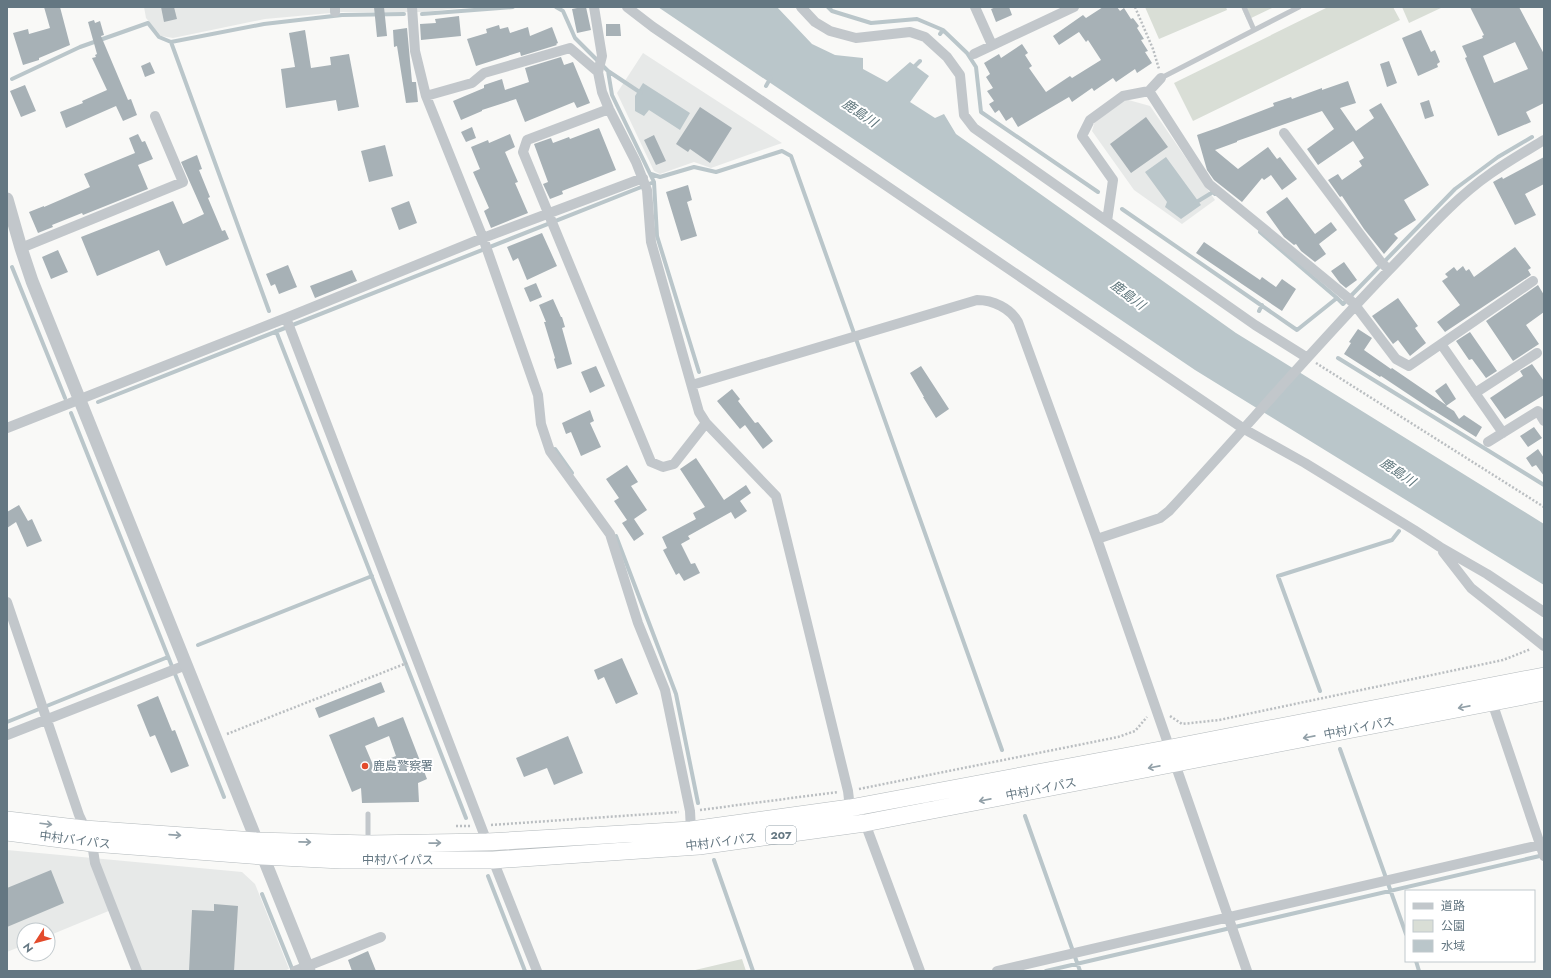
<svg xmlns="http://www.w3.org/2000/svg" width="1551" height="978" viewBox="0 0 1551 978" font-family="Jost,'Noto Sans JP',sans-serif">
	<style>
		.built { fill: #e7e9e8 }
		.green { fill: #d9ded6 }
		.water { fill: #bac6ca }
		.lines { fill: none; stroke-linecap: round; stroke-linejoin: round }
		.stream { stroke: #bac6ca; stroke-width: 4 }
		.building { fill: #a7b1b6; fill-rule: evenodd }
		.trunk-casing { stroke: #b3b9bc; stroke-width: 18 }
		.path { stroke: #babec1; stroke-width: 2.5; stroke-dasharray: 2 2; stroke-linecap: butt }
		.service { stroke: #c2c7cb; stroke-width: 5 }
		.minor { stroke: #c2c7cb; stroke-width: 10 }
		.tertiary { stroke: #c2c7cb; stroke-width: 13 }
		.trunk { stroke: #fff; stroke-width: 17 }
		.oneway { stroke: #92a0a8 }
		.poi-dot { fill: #e34b2c; stroke: #fff; stroke-width: 1.5 }
		.labels { text-anchor: middle; dominant-baseline: central; stroke-width: 4; stroke-linejoin: round; paint-order: stroke }
		.shield { fill: #fff; stroke: #92a0a8; stroke-width: 1 }
		.shield-label { font-size: 11px; font-weight: bold; fill: #647782 }
		.street-label { font-size: 12px; fill: #647782; stroke: #fff }
		.poi-label { font-size: 12px; fill: #647782; stroke: #fff; text-anchor: start }
		.water-label { font-size: 13px; font-style: italic; fill: #5f767c; stroke: #fff }
	</style>
	<rect width="100%" height="100%" fill="#f9f9f7"/>
	<path class="built" d="M144 7H470L423 12H342L265 19 173 38 161 36 146 18Z
		M643 53 782 143 711 168 694 162 660 174 654 171 617 93Z
		M1125 99 1150 106 1215 200 1182 224 1134 190 1092 131 1095 121Z
		M7 850 242 872 255 884 289 969 284 971H134L111 910 48 936V930H24V945L7 952Z"/>
	<path class="green" d="M1145 7H1226L1227 10 1159 39Z
		M1241 7H1274L1247 20Z
		M1328 7H1393L1400 20 1193 121 1174 83Z
		M1402 7H1443L1409 23Z
		M742 959 746 971H691Z"/>
	<path class="water" d="M658 7H777L812 44 835 55 863 58V69L887 82 910 62 929 76 910 102 935 118 944 114 956 134 1236 333 1544 524V585L1195 370Z
		M643 83 690 113 680 130 649 110 644 116 635 111V96Z
		M1166 157 1201 205 1181 219 1165 207 1167 202 1145 172Z"/>
	<g class="lines">
		<path class="stream" d="M556 7 563 11 575 38 608 71 641 93
			M828 7 832 11 871 23 917 19 943 30 967 53 976 67 981 112 1098 192
			M422 14 513 7
			M940 34 943 30
			M171 42 269 311
			M912 69 920 61
			M608 71 612 95 654 182 657 236 699 372
			M12 79 80 47 148 23 159 37 171 42 264 24 342 15 404 14
			M766 86 771 77
			M651 174 660 177 694 167 716 172 782 151 791 156 1002 750
			M1195 203 1213 192 1215 194
			M1122 209 1297 330 1337 298 1343 304 1455 189 1498 157 1532 137
			M1260 232 1337 298
			M12 267 65 398
			M1259 311 1262 305
			M276 331 466 818
			M1338 358 1544 485
			M98 402 654 182
			M71 413 224 797
			M555 449 572 473
			M616 536 676 694 698 803
			M198 645 372 576
			M1320 691 1278 576 1392 540 1399 531
			M7 722 168 657
			M1340 749 1406 934
			M1025 816 1080 971
			M714 860 753 971
			M488 876 525 971
			M262 894 293 971
			M1416 961 1419 971
			M1046 971 1544 855"/>
	</g>
	<path class="building" d="M44 7H60L70 45 39 58V60L23 65 13 33 28 29 29 34 50 28Z
		M161 7H174L177 19 164 22Z
		M374 7H384L387 36 377 37Z
		M582 7H586L591 30 577 33 572 9Z
		M996 7H1009L1012 15 996 22 991 9Z
		M1103 7H1117L1120 11 1124 8 1131 19 1133 18 1139 26 1137 28 1144 39 1141 40 1148 51 1145 52 1152 63 1137 73 1135 69 1116 82 1113 78 1094 91 1092 88 1072 102 1069 97 1018 127 1012 117 1006 121 999 110 995 113 989 104 994 101 987 91 993 88 986 77 990 74 984 63 999 54 1001 58 1022 44 1028 53 1025 55 1032 66 1029 68 1046 92 1070 76 1072 78 1101 60 1088 40 1086 42 1079 32 1059 45 1053 36 1083 15 1086 18Z
		M1470 7H1519L1544 54V103L1526 112 1531 122 1498 136 1465 58 1467 57 1462 46 1483 38 1482 36 1484 35ZM1515 42 1528 69 1494 83 1483 56Z
		M459 16 461 36 421 40 420 24 436 23 435 19Z
		M94 20 95 23 100 21 104 35 101 36 128 100 131 99 137 115 123 121 116 106 66 128 60 112 83 103 82 101 107 90 92 58 96 57 95 55 97 54 88 22Z
		M606 24H620L621 36H606Z
		M499 25 500 29 508 27 510 33 528 27 530 36 552 27 558 43 556 44 557 45 521 56 520 52 476 66 467 39 487 33 486 29Z
		M407 28 412 82H416L418 102 406 103 397 46 394 47 393 30Z
		M305 30 311 68 331 65 330 57 349 54 359 107 338 111 336 100 286 108 281 69 295 67 289 33Z
		M1421 30 1431 52 1435 50 1440 62 1437 64 1438 67 1418 76 1402 38Z
		M561 57 564 65 573 62 590 103 577 108 574 102 525 122 516 99 482 110V111L461 120 453 101 484 88V85L502 79 505 90 529 82 525 68Z
		M1389 61 1397 83 1387 87 1380 64Z
		M150 62 155 73 145 77 141 66Z
		M1348 81 1356 103 1340 108 1356 131 1374 118 1369 110 1381 103 1429 185 1404 200 1416 220 1394 234 1398 238 1384 254 1364 229 1342 196 1340 197 1328 180 1338 174 1342 180 1362 166 1359 161 1364 158 1353 141 1318 165 1307 149 1334 129 1322 111 1237 141V142L1215 150 1238 169 1268 147 1277 159 1280 157 1297 179 1282 190 1271 175 1264 180 1262 178 1242 202 1214 180 1207 170 1197 135 1217 128 1274 106 1273 103 1291 97 1292 99 1322 88V90Z
		M25 85 36 111 21 117 10 91Z
		M1429 100 1434 116 1425 119 1420 103Z
		M700 107 732 128 710 163 690 149 688 152 676 144Z
		M1146 117 1168 147 1131 173 1110 144Z
		M472 127 476 138 466 142 461 132Z
		M599 128 616 170 562 191 563 194 550 199 543 184 548 182 534 144 551 138 553 143 569 137 570 139Z
		M138 134 142 142 145 141 153 159 138 165 148 189 83 215 82 213 52 225 53 227 38 233 29 212 44 206V207L90 187 84 174 135 153 129 138Z
		M510 134 515 147 505 152 518 182 515 183 528 213 491 228 484 211 489 208 473 172 480 169 471 147 488 140 489 143Z
		M654 135 666 161 656 165 644 140Z
		M385 145 393 176 369 182 361 151Z
		M197 155 202 169 199 170 210 197 208 198 222 231 225 230 229 239 166 266 159 250 97 276 81 237 173 201 183 224 204 214 181 162Z
		M1544 157V184L1525 194 1536 215 1515 225 1493 182 1502 177 1503 179Z
		M688 185 692 200 687 202 697 236 681 241 666 192Z
		M1287 197 1315 234 1331 222 1337 230 1319 244 1326 254 1315 262 1301 251 1296 244 1294 245 1284 237 1266 212Z
		M409 201 417 223 399 230 391 208Z
		M542 233 557 266 527 280 518 258 513 261 507 247Z
		M1204 242 1260 280 1262 277 1276 287 1282 279 1296 289 1282 311 1196 253Z
		M1515 247 1531 268 1528 270 1531 275 1445 332 1437 322 1460 305 1442 281 1448 277 1445 274 1454 267 1457 271 1463 266 1466 271 1469 269 1474 277Z
		M58 250 68 272 51 279 42 257Z
		M1344 262 1357 280 1346 288 1340 283 1331 271Z
		M288 265 297 287 279 294 275 284 271 286 266 274Z
		M352 270 357 281 315 298 310 286Z
		M536 283 542 297 530 302 524 288Z
		M1538 285 1544 295V312L1526 325 1539 344 1513 361 1486 321Z
		M1398 298 1418 326 1415 328 1426 343 1410 356 1398 340 1393 344 1372 316Z
		M553 299 561 317H562L565 327 562 328 572 364 557 369 554 359 555 358 544 322H546L539 305Z
		M1358 329 1372 338 1364 350 1391 369 1392 368 1446 405 1435 391 1446 383 1456 399 1446 406 1454 411 1459 419 1464 415 1482 427 1476 437 1433 410H1432L1381 376 1380 377 1344 354 1351 343 1349 342Z
		M1470 332 1497 371 1486 378 1472 359 1469 360 1456 341Z
		M1532 364 1544 381V395L1505 419 1490 398 1523 376 1520 371Z
		M596 366 605 386 590 393 581 372Z
		M921 366 949 409 936 418 923 397H924L910 373Z
		M732 389 740 399 738 401 755 423 758 422 773 441 763 449 745 425 740 429 717 401Z
		M590 410 594 421 590 423 601 447 581 456 571 432 566 434 562 423Z
		M1534 427 1542 438 1528 447 1520 436Z
		M1538 449 1544 458V476L1536 465 1532 467 1526 458Z
		M696 458 724 500 746 485 751 493 740 501 747 511 735 519 731 512 688 536 690 539 681 544 691 564 695 563 700 573 684 581 679 573 676 575 663 550 667 548 662 537 696 519 693 513 705 507 680 469Z
		M627 465 638 482 631 486 647 510 634 519 644 534 634 541 622 523 627 520 614 501 619 498 606 479Z
		M19 505 28 521 32 519 42 541 27 547 16 522 7 528V512Z
		M622 658 638 694 616 704 604 677 598 680 594 670Z
		M381 682 385 692 319 718 315 708Z
		M158 696 172 731 175 730 189 766 171 773 155 735 150 737 137 705Z
		M374 717 378 727 403 717 427 779 418 783 419 802 362 803 361 788 352 792 329 735ZM389 736 396 756 373 765 365 746Z
		M568 736 583 773 554 785 547 768 524 777 516 758Z
		M51 870 64 903 7 927V888Z
		M214 904 238 906 234 971H189L192 910 214 911Z
		M368 951 376 971H352L348 960Z"/>
	<g class="lines">
		<g class="trunk-casing">
			<path id="trunk" d="M7 820 84 829 256 841 368 844 487 842 691 830 850 808 1171 748 1544 676
				M7 832 92 843 262 856 341 860H493L699 846 865 823 1544 692"/>
		</g>
		<path class="path" d="M1135 7 1153 49 1159 69
			M1316 363 1544 507
			M1170 716 1182 724 1219 720 1503 660 1531 649
			M227 734 407 663
			M859 789 1118 737 1135 731 1147 717
			M700 810 838 792
			M491 825 679 812
			M456 826H470"/>
		<path class="service" d="M1244 7 1254 30
			M1161 78 1299 7
			M368 841V814"/>
		<path class="minor" d="M335 7V12
			M412 7 415 51 426 96 483 238 538 395 541 424 550 451 610 534 638 623 665 690 690 811 691 830
			M594 7 602 56 598 72 602 92 609 109 636 162 647 190 651 242 699 412 706 423 776 496 848 791 850 808
			M627 7 653 27 1244 429 1305 463 1414 530 1440 547 1487 574 1544 612
			M801 7 815 22 830 31 856 38 910 32 925 37 947 57 960 75 964 115 974 128 1255 325 1306 357
			M975 7 992 45
			M974 54 1074 7
			M1149 91 1209 184 1347 297 1355 305 1396 359 1409 366 1533 281
			M426 96 472 83 484 73 570 48 598 72
			M609 109 527 140 523 152 651 462 663 467 674 464 706 423
			M1284 133 1380 261 1389 270
			M1107 221 1113 180 1082 136 1090 120 1123 96 1149 91 1161 78
			M21 248 183 182 155 116
			M286 318 487 842
			M1441 344 1503 433
			M692 385 977 300C993 300 1010 308 1018 322L1097 539 1247 971
			M1475 393 1537 353
			M7 428 286 318 483 238 643 178
			M1488 442 1538 411 1544 421
			M1097 539 1160 518 1169 511C1244 430 1316 345 1394 265 1424 234 1454 199 1490 174 1507 162 1526 151 1544 140
			M1443 552 1471 588 1544 646
			M7 602 79 815 92 843 95 863 137 971
			M1492 702 1544 856
			M7 735 186 665
			M865 823 920 971
			M493 860 537 971
			M295 971 381 937
			M997 971 1544 844"/>
		<path class="tertiary" d="M7 199 21 248 32 281 309 971"/>
		<use href="#trunk" class="trunk"/>
	</g>
	<defs><path id="oneway-shaft" d="M-6 0H5M1.5-3L5.5 0L1.5 3" fill="none" stroke-width="1.6" stroke-linecap="round" stroke-linejoin="round"/></defs>
	<g class="oneway">
		<use href="#oneway-shaft" transform="translate(1464 707) rotate(169)"/>
		<use href="#oneway-shaft" transform="translate(1309 737) rotate(169)"/>
		<use href="#oneway-shaft" transform="translate(1154 767) rotate(169)"/>
		<use href="#oneway-shaft" transform="translate(985 800) rotate(169)"/>
		<use href="#oneway-shaft" transform="translate(46 824) rotate(7)"/>
		<use href="#oneway-shaft" transform="translate(175 835) rotate(4)"/>
		<use href="#oneway-shaft" transform="translate(305 842) rotate(1)"/>
		<use href="#oneway-shaft" transform="translate(435 843) rotate(-1)"/>
	</g>
	<circle class="poi-dot" cx="365" cy="766" r="4"/>
	<g class="labels">
		<rect class="shield" x="766" y="826" width="30" height="18" rx="3"/>
		<g class="shield-label">
			<text x="781" y="835">207</text>
		</g>
		<g class="street-label">
			<text transform="translate(1359 728) rotate(-11)">中村バイパス</text>
			<text transform="translate(1041 789) rotate(-11)">中村バイパス</text>
			<text transform="translate(75 840) rotate(7)">中村バイパス</text>
			<text transform="translate(721 842) rotate(-7)">中村バイパス</text>
			<text x="398" y="860">中村バイパス</text>
		</g>
		<g class="poi-label">
			<text x="373" y="766">鹿島警察署</text>
		</g>
		<g class="water-label">
			<text transform="translate(860 113) rotate(34)">鹿島川</text>
			<text transform="translate(1128 295) rotate(37)">鹿島川</text>
			<text transform="translate(1398 472) rotate(34)">鹿島川</text>
		</g>
	</g>
	<rect width="1551" height="978" fill="none" stroke="#647782" stroke-width="16"/>
	<rect x="1405" y="890" width="130" height="72" fill="#ffffff" stroke="#c1c9cd"/>
	<rect x="1413" y="903" width="20" height="6" fill="#c2c7cb" stroke="#c1c9cd"/>
	<text x="1441" y="910" font-size="12" fill="#647782">道路</text>
	<rect x="1413" y="920" width="20" height="12" fill="#d9ded6" stroke="#c1c9cd"/>
	<text x="1441" y="930" font-size="12" fill="#647782">公園</text>
	<rect x="1413" y="940" width="20" height="12" fill="#bac6ca" stroke="#c1c9cd"/>
	<text x="1441" y="950" font-size="12" fill="#647782">水域</text>
	<g transform="translate(36 942) rotate(234)"><circle r="19" fill="#ffffff" stroke="#c1c9cd"/>
	<path d="M0-3L7 15L0 10L-7 15Z" fill="#e34b2c"/>
	<text y="-6" font-size="11" font-weight="bold" text-anchor="middle" fill="#647782">N</text>
	</g>
</svg>
